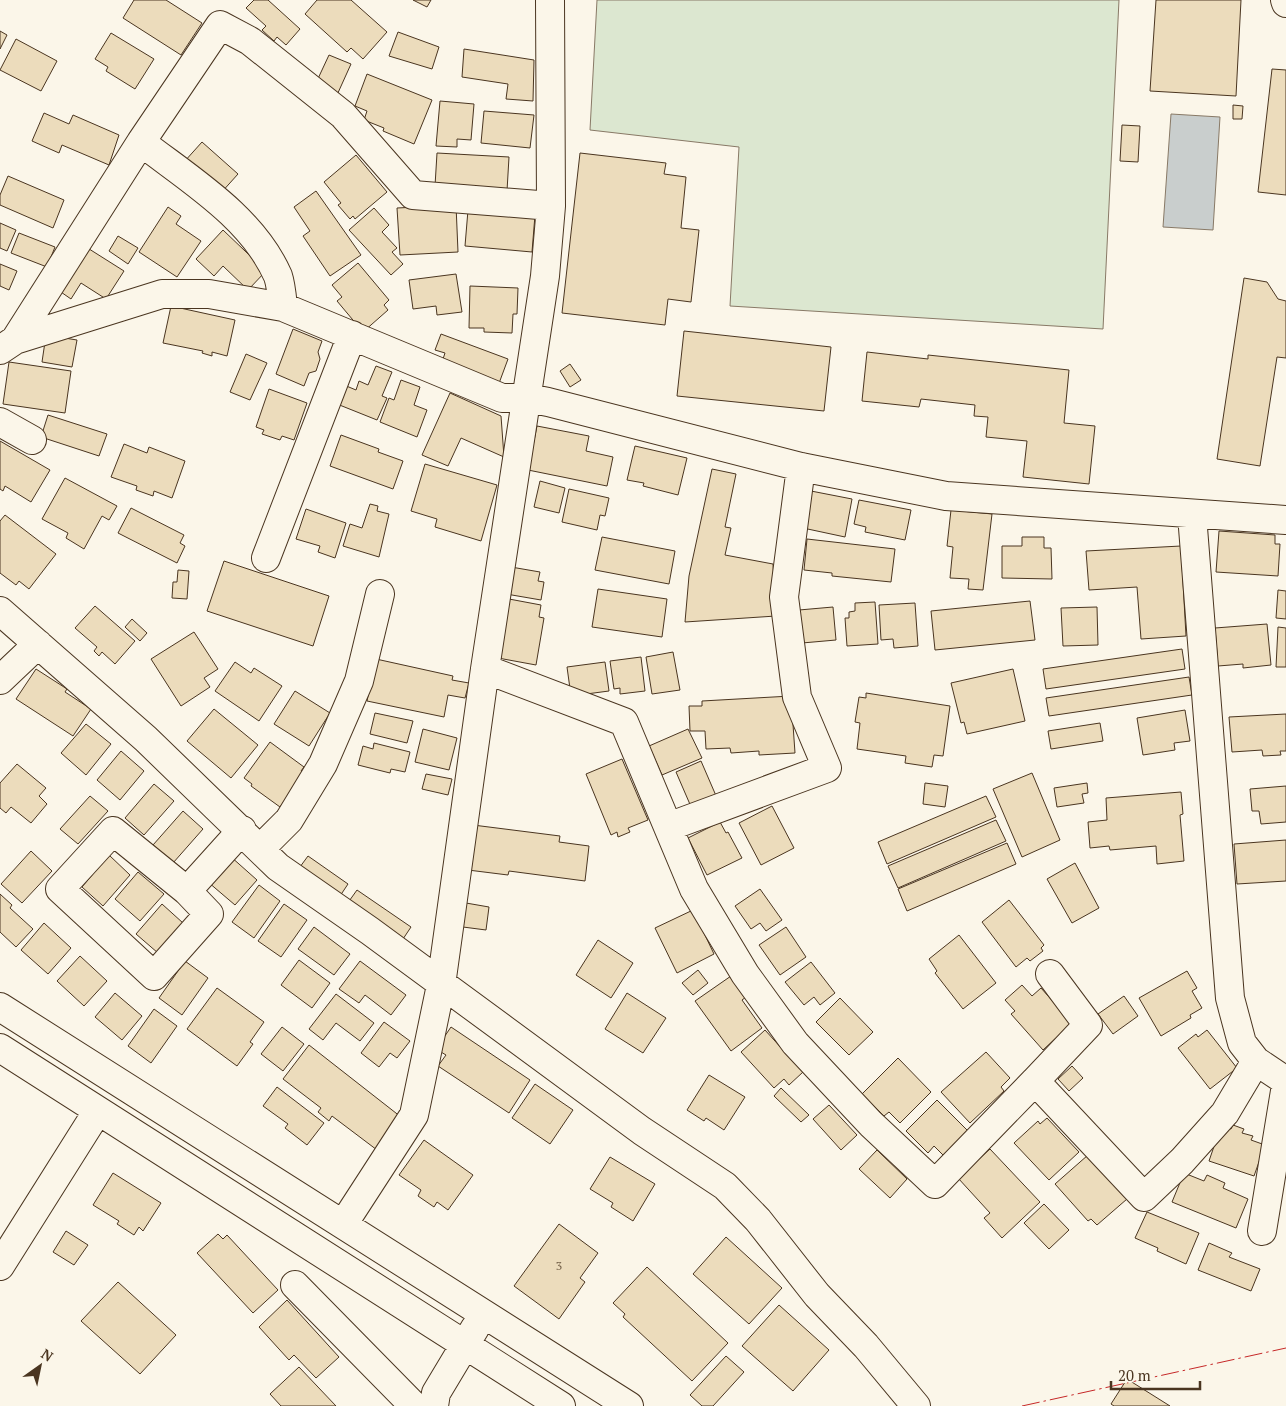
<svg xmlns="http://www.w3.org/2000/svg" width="1286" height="1406" viewBox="0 0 1286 1406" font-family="'PT Serif',serif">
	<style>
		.green { fill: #dce7d0; stroke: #887966 }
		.water { fill: #c9cecd; stroke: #887966 }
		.building { fill: #ecdcbc; stroke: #4a3520 }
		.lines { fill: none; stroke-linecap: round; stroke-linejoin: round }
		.minor-casing { stroke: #4a3520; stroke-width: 30 }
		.minor { stroke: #fbf6e9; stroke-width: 28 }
		.power { stroke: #c62828; stroke-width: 1; stroke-dasharray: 18 4 2.5 4; stroke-linecap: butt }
		.labels { text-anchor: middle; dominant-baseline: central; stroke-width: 4; stroke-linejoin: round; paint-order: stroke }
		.number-label { font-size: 12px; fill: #725f47 }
	</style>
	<rect width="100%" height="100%" fill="#fbf6e9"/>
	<path class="green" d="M597 0H1119L1103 329 730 306 739 147 590 130Z"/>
	<path class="water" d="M1171 114 1220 117 1213 230 1163 227Z"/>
	<path class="building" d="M134 0H166L202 23 181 55 123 18Z
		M254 0H268L300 29 286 45 277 37 274 41 262 30 266 26 246 8Z
		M317 0H351L387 32 363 59 351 48 347 52 305 14Z
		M413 0H431L427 7Z
		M1156 0H1241L1236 96 1150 91Z
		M0 31 7 35 0 49Z
		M398 32 439 47 432 69 389 56Z
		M111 33 154 59 135 89 106 71 108 67 95 59Z
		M16 39 57 61 41 91 0 70Z
		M464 49 534 60 533 101 506 99 508 84 462 77Z
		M329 55 351 64 337 95 315 85Z
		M1272 69 1286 70V195L1258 192Z
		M367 74 432 100 414 144 383 131 384 128 364 120 367 111 355 106Z
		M440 101 474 104 471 140 457 139V147L436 146Z
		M1233 105 1243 106 1242 119H1233Z
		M484 111 534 115 530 148 481 143Z
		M44 113 69 124 73 115 119 135 109 165 62 145 59 153 32 141Z
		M1122 125 1140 126 1138 162 1120 161Z
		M202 142 238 174 220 194 184 162Z
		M437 153 509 157 507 191 435 186Z
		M580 153 666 163 664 174 686 177 681 228 699 230 691 302 668 299 665 325 562 313Z
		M356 155 387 192 355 219 353 216 350 219 338 205 341 203 324 182Z
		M8 176 64 200 53 228 0 205V195Z
		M316 191 361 255 330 276 303 236 310 231 294 207Z
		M456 205 458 252 400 255 397 208Z
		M168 207 181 216 176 224 201 241 177 277 139 252Z
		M374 208 389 225 382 232 397 248 392 252 403 264 391 275 349 230Z
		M468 210 535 215 532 252 465 246Z
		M0 223 16 230 7 251 0 248Z
		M223 230 266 271 248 290 223 266 214 276 196 259Z
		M19 233 55 247 47 267 11 253Z
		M118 236 138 248 128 264 109 251Z
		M86 247 124 271 106 299 81 283 71 299 58 290Z
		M358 263 389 300 384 305 388 310 363 332 337 301 342 297 332 285Z
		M0 264 17 271 9 290 0 286Z
		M456 274 462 312 437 315 436 306 413 309 409 280Z
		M1244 278 1267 282 1278 299 1286 301V358L1277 357 1260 466 1217 459Z
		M470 286 518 288 517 314H513L512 333 484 332V328H469Z
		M171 306 235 320 227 356 212 352V356L202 353 203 351 163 343Z
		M293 329 322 341 318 352 320 359 316 371 309 373 304 386 276 374Z
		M684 331 831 347 824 411 677 396Z
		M441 334 508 359 498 386 441 365 445 353 435 350Z
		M46 335 77 340 72 367 42 362Z
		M867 352 928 359V355L1069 370 1064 423 1095 426 1089 484 1023 477 1027 441 986 437 988 417 974 416 975 405 921 399 919 407 862 401Z
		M246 354 267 363 250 400 230 392Z
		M9 362 71 371 65 413 3 404Z
		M570 364 581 380 570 387 560 371Z
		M376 366 392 372 382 396 387 398 377 420 337 404 344 385 356 390 359 381 368 385Z
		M401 380 420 387 414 405 427 410 417 437 380 422 389 398 394 400Z
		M269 389 307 403 294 440 282 436 280 440 262 434 264 430 256 427Z
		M450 393 501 416 504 457 461 438 448 466 422 455Z
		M48 415 107 434 99 456 41 437Z
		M537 426 589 436 586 451 613 457 607 486 528 470Z
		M341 435 379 449 378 452 403 461 393 489 330 466Z
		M0 441 50 470 31 502 5 486 3 491 0 489Z
		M124 444 147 453 149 447 185 461 172 498 154 491 153 496 136 490 137 486 111 477Z
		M635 446 687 458 678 495 643 486 644 483 627 480Z
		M425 464 497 485 481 541 435 527 437 519 411 511Z
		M712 469 736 474 725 527 731 528 725 555 773 564 776 616 685 622 689 576Z
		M65 478 117 506 109 520 102 516 84 549 66 538 68 533 42 519Z
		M540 481 565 488 559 513 534 507Z
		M569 489 609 498 605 516 600 515 597 530 562 522Z
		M811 491 852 499 845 537 803 528Z
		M859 500 911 510 905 540 865 532 866 527 854 524Z
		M370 504 378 506 377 511 389 514 379 557 343 546 350 524 362 528Z
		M131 508 184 535 180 543 185 546 177 563 118 533Z
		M306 509 346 523 335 558 318 552 320 546 296 539Z
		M951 510 992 514 983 590 968 589 969 579 950 578 953 547 947 546Z
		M5 515 56 554 29 589 19 581 16 585 0 573V521Z
		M1219 531 1275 535V544H1280L1278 576 1216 572Z
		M602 537 675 551 669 584 595 570Z
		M1022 537H1044V548H1051L1052 579 1002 578V546H1022Z
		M807 539 895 549 891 582 832 576V573L804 570Z
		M1181 546 1186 636 1141 639 1137 587 1089 590 1086 551Z
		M224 561 329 596 313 646 207 611Z
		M511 567 540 572 538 581 544 582 541 600 506 594Z
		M178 570 189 571 187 599 172 598 173 582H177Z
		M598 589 667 599 662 637 592 627Z
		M1278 590 1286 591V619L1276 618Z
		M509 599 541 605 539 617 544 618 536 665 498 658Z
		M1030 601 1035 640 935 650 931 611Z
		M875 602 878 644 847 646 845 618H849V612L855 611V603Z
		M915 603 918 646 894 648 893 639 881 640 879 605Z
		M95 606 135 641 115 664 102 652 99 656 94 651 97 647 75 628Z
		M833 607 836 640 802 643 799 610Z
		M1097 607 1098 645 1063 646 1061 608Z
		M132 619 147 633 140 641 125 627Z
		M1267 624 1271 665 1243 668V664L1218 666 1215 628Z
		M1278 627 1286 628V667H1276Z
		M194 632 218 669 204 678 210 687 181 706 151 659Z
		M1182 649 1185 669 1046 689 1043 669Z
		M673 652 680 690 652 694 646 657Z
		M641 657 645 691 620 694V688L614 689 610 661Z
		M376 659 453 676 452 680 469 683 465 698 448 695 444 717 367 701Z
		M235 662 251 673 254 668 282 686 259 721 215 691Z
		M605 662 609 691 571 696 567 667Z
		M36 669 67 689 65 692 91 709 73 736 16 699Z
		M1013 669 1025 721 967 734 964 722 961 723 951 683Z
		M1189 677 1192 695 1049 716 1046 698Z
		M295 691 330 713 309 746 274 724Z
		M866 693 950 706 943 756 934 755 932 767 905 763 906 756 857 749 860 723 855 722 859 697 866 698Z
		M791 696 795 753 759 755V751L731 753 730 748 706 749 705 731H690L689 706H702V701Z
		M214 709 258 745 231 778 187 741Z
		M1185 710 1190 741 1174 743 1175 750 1143 755 1137 718Z
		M375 713 413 721 407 743 370 734Z
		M1286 714V751H1280L1281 755 1263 756 1262 750 1232 752 1229 717Z
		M1100 723 1103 741 1051 749 1048 731Z
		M86 724 111 744 86 775 61 753Z
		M423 729 457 738 449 770 415 762Z
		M688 729 702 758 662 775 649 746Z
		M270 742 304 767 301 771 304 773 280 807 251 786 252 784 244 778Z
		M374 743 410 752 405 772 391 769 390 773 358 765 363 746 373 749Z
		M121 751 144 771 120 800 97 780Z
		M622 759 648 820 628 828 630 832 618 837 617 832 611 835 586 774Z
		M701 761 717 798 692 809 676 772Z
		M17 764 46 788 39 796 47 804 31 823 11 807 6 813 0 808V783Z
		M1032 773 1060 840 1022 857 993 789Z
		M426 774 452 779 448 795 422 789Z
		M925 783 948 786 945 807 923 804Z
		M1087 783 1088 793 1082 794 1084 803 1057 807 1054 788Z
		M154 784 174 801 144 835 125 818Z
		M1286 786V822L1261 824 1259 811H1252L1250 789Z
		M1181 792 1183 814 1180 815 1184 861 1157 864 1156 846 1110 850 1109 846 1090 848 1088 822 1107 820 1106 798Z
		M90 796 108 811 78 844 60 829Z
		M986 796 996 817 887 864 878 842Z
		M772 806 794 848 761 865 739 823Z
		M183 811 203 829 173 863 153 845Z
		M996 820 1006 841 898 888 888 866Z
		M720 822 726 833 728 832 742 858 707 875 688 838Z
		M473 825 560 836 559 842 589 846 585 881 509 871 508 875 468 870Z
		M1286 840V881L1237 884 1234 844Z
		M1007 843 1016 864 907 911 898 889Z
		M31 851 52 871 22 903 1 884Z
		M109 855 130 875 103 906 82 887Z
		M230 856 257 880 235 905 208 882Z
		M308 856 348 884 338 899 297 871Z
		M1075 863 1099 908 1072 923 1047 879Z
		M138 872 164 894 140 921 115 899Z
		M259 885 280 901 254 938 232 922Z
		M760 889 782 920 766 931 760 923 751 929 735 906Z
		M357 890 411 927 401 942 347 904Z
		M0 894 12 905 10 908 33 929 16 947 0 932Z
		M1009 900 1044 945 1041 948 1043 951 1030 961 1027 958 1016 967 982 922Z
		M466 903 489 907 486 930 463 927Z
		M162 904 183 923 158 953 136 934Z
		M284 904 307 920 281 957 258 941Z
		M693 910 714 954 677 973 655 928Z
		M44 923 71 948 48 974 21 950Z
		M314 927 350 954 334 975 298 949Z
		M786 927 806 957 780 975 759 945Z
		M959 935 996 983 963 1009 935 973 937 971 929 959Z
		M598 940 633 963 611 998 576 975Z
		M80 956 107 981 84 1006 57 981Z
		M299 960 330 983 312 1008 281 985Z
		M185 961 208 978 182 1015 159 998Z
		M360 961 406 995 391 1015 365 995 359 1003 339 989Z
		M811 962 835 993 820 1005 814 997 804 1005 785 982Z
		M698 970 708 983 693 995 682 983Z
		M1187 971 1197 988 1192 991 1202 1008 1190 1015 1191 1018 1161 1036 1139 998Z
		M731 976 746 997 742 1000 762 1028 731 1051 695 1001Z
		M1022 985 1032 996 1041 988 1072 1023 1043 1050 1011 1014 1015 1011 1005 1000Z
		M217 988 264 1022 250 1042 253 1044 237 1066 187 1029Z
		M115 993 142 1016 122 1040 95 1017Z
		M627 993 666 1018 643 1053 605 1029Z
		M336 994 374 1023 360 1041 336 1023 323 1040 309 1029Z
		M1124 996 1138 1016 1113 1034 1098 1014Z
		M840 998 873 1032 849 1055 816 1022Z
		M154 1009 177 1026 151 1063 128 1046Z
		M384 1022 410 1041 397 1058 390 1053 379 1067 361 1053Z
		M282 1027 304 1044 283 1071 261 1054Z
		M451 1027 530 1080 509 1113 438 1066 446 1055 436 1049Z
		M765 1030 803 1072 789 1085 784 1079 774 1088 741 1052Z
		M1207 1030 1237 1068 1210 1089 1178 1048 1196 1034 1198 1037Z
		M309 1045 401 1117 381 1153 332 1116 329 1121 318 1112 321 1108 283 1079Z
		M986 1052 1010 1078 1001 1087 1004 1091 970 1123 941 1092Z
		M898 1058 931 1092 900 1123 889 1112 884 1116 862 1094Z
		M1072 1066 1083 1078 1069 1091 1058 1079Z
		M709 1075 745 1097 724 1130 706 1118 704 1121 687 1110Z
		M535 1084 573 1110 550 1144 512 1118Z
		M277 1087 324 1123 307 1145 285 1128 288 1124 263 1106Z
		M781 1088 809 1115 801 1122 774 1096Z
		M937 1100 970 1133 946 1158 934 1146 928 1153 906 1131Z
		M829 1105 857 1135 841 1150 813 1119Z
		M1047 1118 1079 1152 1049 1180 1014 1143 1038 1121 1040 1124Z
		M1233 1125 1244 1129 1242 1133 1253 1136 1251 1140 1265 1145 1254 1176 1209 1161 1221 1126 1231 1129Z
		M424 1140 473 1175 448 1210 437 1202 434 1207 418 1196 421 1190 399 1175Z
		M990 1149 1040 1202 1002 1238 984 1218 990 1213 958 1178Z
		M877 1150 907 1179 890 1198 859 1169Z
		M1088 1155 1127 1199 1097 1225 1091 1219 1088 1221 1055 1184Z
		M610 1157 655 1184 633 1221 611 1207 613 1203 590 1189Z
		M113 1173 161 1203 143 1231 139 1227 134 1235 117 1224 119 1221 93 1205Z
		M1184 1173 1204 1181 1207 1175 1225 1183 1223 1188 1248 1199 1236 1228 1172 1202Z
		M1044 1204 1069 1230 1049 1249 1024 1223Z
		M1147 1212 1199 1233 1186 1264 1157 1251 1158 1248 1135 1238Z
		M559 1224 598 1253 580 1278 585 1282 559 1319 514 1286Z
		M66 1231 88 1245 74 1265 53 1252Z
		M218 1234 223 1239 227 1235 278 1290 253 1313 197 1253Z
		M726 1237 782 1288 749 1324 693 1274Z
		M1209 1243 1232 1253 1229 1257 1260 1269 1251 1291 1198 1270Z
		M647 1267 728 1343 692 1381 623 1317 625 1314 613 1303Z
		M118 1282 176 1335 140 1374 81 1321Z
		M287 1300 339 1357 316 1378 294 1355 289 1360 259 1327Z
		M779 1305 829 1350 793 1391 742 1346Z
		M726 1356 744 1372 713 1406H702L690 1395Z
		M299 1367 336 1406H281L270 1394Z
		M1127 1379 1170 1406H1114L1111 1404Z"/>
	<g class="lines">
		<g class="minor-casing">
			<path id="minor" d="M1285 0 1286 3
				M141 142C190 180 252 217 278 276 281 285 282 297 283 307
				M15 340 141 142 220 25 250 41 343 115 413 195 551 206
				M0 350 15 340 162 294H209L283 307 502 398H528L548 402 801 467 946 496 1286 520
				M0 422 32 440
				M1192 515 1230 998 1242 1043 1256 1061 1286 1081
				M266 558 352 335
				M0 611 146 739 278 867 370 931 642 1131 725 1186 758 1220 817 1295 866 1346 916 1406
				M485 669 624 722 694 889 745 974 795 1043 871 1124 935 1184 1035 1081 1144 1197 1182 1161 1225 1113 1256 1061
				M0 680 38 644
				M668 827 827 768 797 697 784 597 801 467
				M260 849 289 820 323 764 359 681 380 594
				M187 891 113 831 60 889 154 976 209 914 187 891 242 830
				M0 1007 629 1406
				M0 1048 561 1406
				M1035 1081 1088 1025 1050 974
				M344 1223 414 1115 441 985 485 669 545 276 551 206 550 0
				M1262 1231 1286 1085
				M0 1266 97 1112
				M295 1285 414 1406
				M434 1406 436 1393 475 1328"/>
		</g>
		<use href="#minor" class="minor"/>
		<path class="power" d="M1022 1406 1286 1348"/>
	</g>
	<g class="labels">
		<g class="number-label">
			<text x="559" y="1265">3</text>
		</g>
	</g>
	<g transform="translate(40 1366) rotate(33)" stroke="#fbf6e9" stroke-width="4" paint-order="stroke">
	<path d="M0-4L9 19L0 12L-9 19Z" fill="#4a3520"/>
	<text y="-8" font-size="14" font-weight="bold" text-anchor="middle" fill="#4a3520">N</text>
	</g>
	<path d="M1111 1381v8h89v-8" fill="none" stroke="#4a3520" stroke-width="2.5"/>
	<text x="1118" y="1381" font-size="15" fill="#4a3520" stroke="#fbf6e9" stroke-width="4" paint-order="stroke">20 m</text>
</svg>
